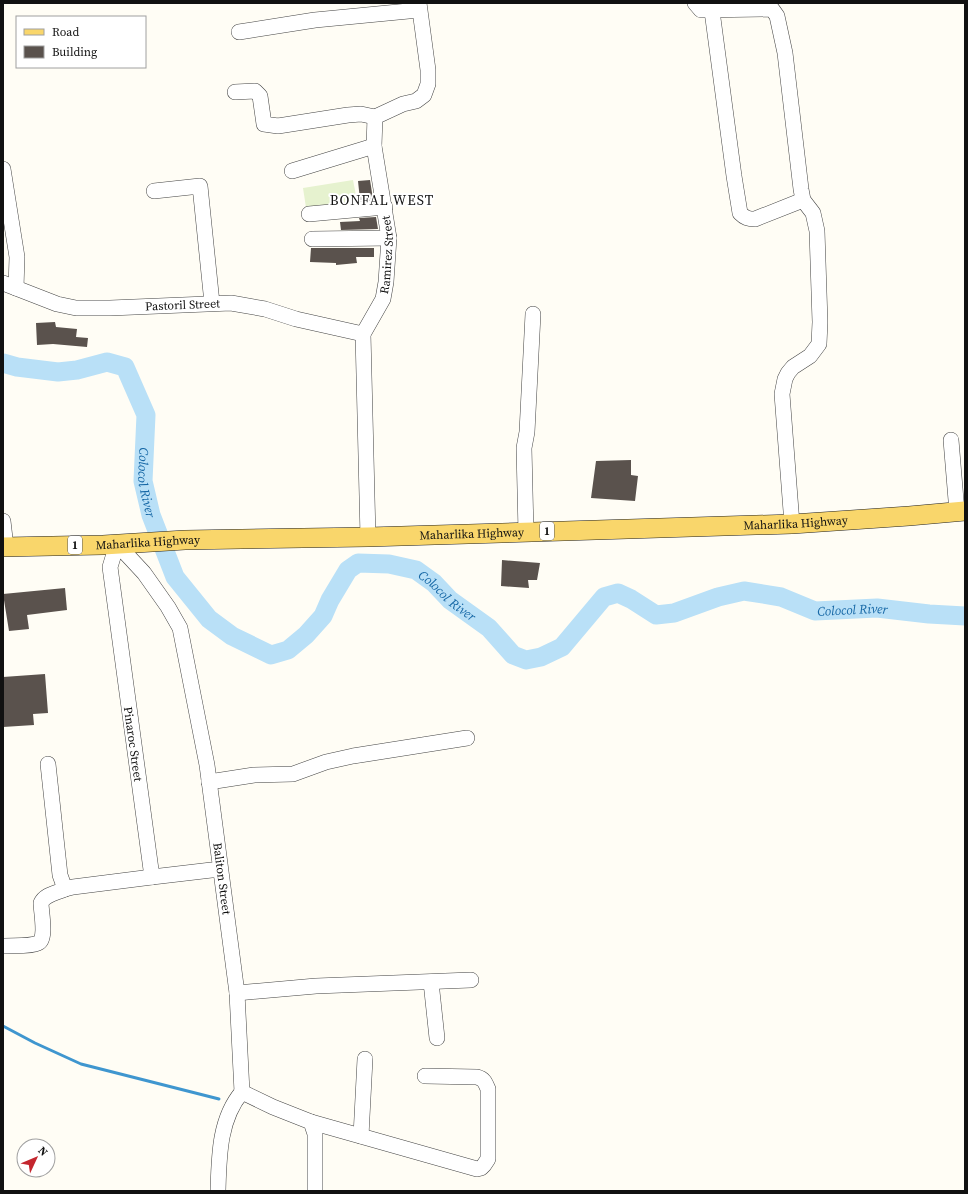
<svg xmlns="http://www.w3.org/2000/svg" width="968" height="1194" viewBox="0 0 968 1194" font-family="'Source Serif 4',serif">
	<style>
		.pitch { fill: #e6f2cf }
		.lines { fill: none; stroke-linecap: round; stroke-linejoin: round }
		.stream { stroke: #3f96cf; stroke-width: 3 }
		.river { stroke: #b9e0f7; stroke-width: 19 }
		.building { fill: #5a524d }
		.minor-casing { stroke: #444; stroke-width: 16 }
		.major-casing { stroke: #222; stroke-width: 20 }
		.minor { stroke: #fff; stroke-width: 15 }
		.major { stroke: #f9d66b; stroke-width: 19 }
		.labels { text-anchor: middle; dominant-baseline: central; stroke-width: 4; stroke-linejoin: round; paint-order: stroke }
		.shield { fill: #fff; stroke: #585858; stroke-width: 1 }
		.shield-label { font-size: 11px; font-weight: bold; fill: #111 }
		.street-label { font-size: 12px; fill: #111; stroke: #fff }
		.water-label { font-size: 13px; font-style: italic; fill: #1768a6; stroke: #fff }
		.quarter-label { font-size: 14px; letter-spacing: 1px; fill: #111; stroke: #fff }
	</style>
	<rect width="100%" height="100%" fill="#fffdf5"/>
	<path class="pitch" d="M353 180 358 206 307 214 303 188Z"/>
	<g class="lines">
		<path class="stream" d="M3 1026 35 1043 81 1064 219 1099"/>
		<path class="river" id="s1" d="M3 363 17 367 58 372 77 370 107 362 125 367 146 415 143 481 151 515 175 577 209 619 232 636 271 655 288 650 306 635 323 616 330 600 348 570 358 563 389 564 416 570 434 583 450 600 489 628 513 655 526 660 541 657 562 647 604 597 618 593 631 599 656 615 674 613 718 597 744 591 781 597 815 611 877 608 929 614 965 616"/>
	</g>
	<path class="building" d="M370 180 373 199 360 200 358 181Z
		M376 217 378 229 341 230 340 222 360 221 359 218Z
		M311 248H374V257H356L357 263 336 265V263L310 262Z
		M55 322 56 327 77 329 76 337 88 338 87 347 53 344 37 345 36 323Z
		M631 460V475L638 476 635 501 591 498 596 461Z
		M502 560 540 563 537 580H528L529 588 501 586Z
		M65 588 67 610 27 615 29 629 9 631 3 594Z
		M45 674 48 713 33 714 34 725 3 727V677Z"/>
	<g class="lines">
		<g class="minor-casing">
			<g id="minor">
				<path d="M695 3 701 10 772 9 777 16 785 53 801 189 803 200 813 213 817 231 820 322 819 344 810 356 793 367 788 373 785 379 782 394 792 524"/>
				<path d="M712 11 734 176 740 213C745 218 748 219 755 219L803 200"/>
				<path d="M239 32 315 20 419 10"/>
				<path d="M235 92 255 91 260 96 264 124 278 126 348 115 361 114 375 117"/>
				<path d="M3 169 17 257 16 288"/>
				<path d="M292 171 374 146"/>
				<path d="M154 191 200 186 212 303"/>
				<path d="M309 214 385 207"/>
				<path d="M312 239 389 238"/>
				<path id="s2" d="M3 283 57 304 76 308H110L231 303 265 309 296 319 363 334"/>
				<path d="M951 440 957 512"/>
				<path d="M3 521 6 547"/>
				<path d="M526 532 524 448 527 432 533 314"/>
				<path id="s3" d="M368 537 363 334 383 299 386 282 389 238 374 146 375 117 403 104 416 101 424 95 428 84V70L419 3"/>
				<path d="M48 764 60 875 65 889 73 887 152 877"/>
				<path d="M209 782 254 775 293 774 326 762 353 756 467 738"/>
				<path id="s4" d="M220 869 152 877 110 567 117 544 144 573 168 607 180 628 207 765 237 993 242 1092 273 1107 311 1122 315 1134V1191"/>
				<path d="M3 946C12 945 30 947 38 943 47 940 41 911 41 903 45 894 57 893 65 889"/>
				<path d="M431 982 437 1038"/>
				<path d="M237 993 316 986 471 980"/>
				<path d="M311 1122 477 1169 481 1168 484 1165 488 1159V1089C485 1082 484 1079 477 1077L425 1076"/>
				<path d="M361 1136 365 1059"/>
				<path d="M218 1191C219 1157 219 1119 242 1092"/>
			</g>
		</g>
		<g class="major-casing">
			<g id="major">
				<path id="s5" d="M3 547 103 545 185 540 368 537 792 524 909 516 965 511"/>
			</g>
		</g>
		<use href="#minor" class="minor"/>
		<use href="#major" class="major"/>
	</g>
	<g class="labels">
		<g class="shield">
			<rect x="540" y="522" width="14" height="18" rx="3"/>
			<rect x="68" y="536" width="14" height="18" rx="3"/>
		</g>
		<g class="shield-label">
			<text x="547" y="531">1</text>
			<text x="75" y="545">1</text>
		</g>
		<g class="street-label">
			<text stroke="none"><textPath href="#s3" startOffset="288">Ramirez Street</textPath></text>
			<text stroke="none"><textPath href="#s2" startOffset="184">Pastoril Street</textPath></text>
			<text stroke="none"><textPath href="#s5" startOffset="793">Maharlika Highway</textPath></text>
			<text stroke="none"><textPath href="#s5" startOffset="469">Maharlika Highway</textPath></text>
			<text stroke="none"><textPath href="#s5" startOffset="145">Maharlika Highway</textPath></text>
			<text transform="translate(133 744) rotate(82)">Pinaroc Street</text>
			<text stroke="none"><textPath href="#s4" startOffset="765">Baliton Street</textPath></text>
		</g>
		<g class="water-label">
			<text stroke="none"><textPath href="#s1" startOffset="245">Colocol River</textPath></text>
			<text stroke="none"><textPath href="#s1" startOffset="701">Colocol River</textPath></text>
			<text stroke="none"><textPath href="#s1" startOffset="1170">Colocol River</textPath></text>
		</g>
		<g class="quarter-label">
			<text x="382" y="200">BONFAL WEST</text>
		</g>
	</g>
	<rect width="968" height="1194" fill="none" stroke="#111111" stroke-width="8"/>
	<rect x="16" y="16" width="130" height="52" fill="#ffffff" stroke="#a0a0a0"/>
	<rect x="24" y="29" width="20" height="6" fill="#f9d66b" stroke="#a0a0a0"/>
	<text x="52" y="36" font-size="12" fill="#111111">Road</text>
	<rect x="24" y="46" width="20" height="12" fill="#5a524d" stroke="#a0a0a0"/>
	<text x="52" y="56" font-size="12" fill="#111111">Building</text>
	<g transform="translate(36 1158) rotate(46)"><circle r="19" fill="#ffffff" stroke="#a0a0a0"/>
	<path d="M0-3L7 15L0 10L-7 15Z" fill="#c4262e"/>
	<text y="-6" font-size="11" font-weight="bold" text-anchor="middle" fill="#111111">N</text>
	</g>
</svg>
